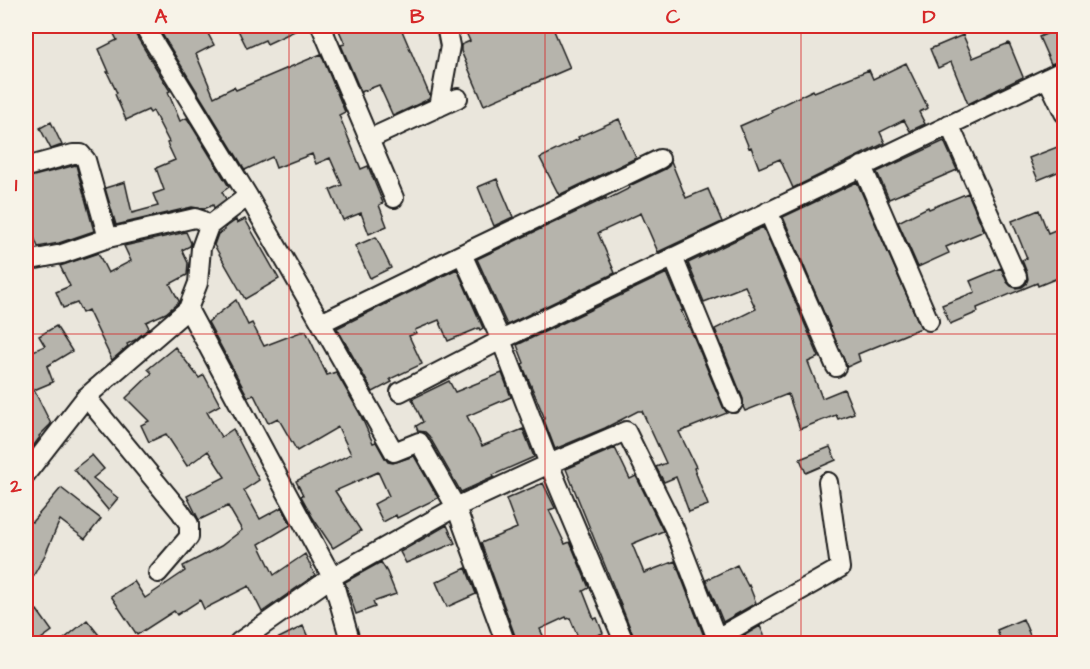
<svg xmlns="http://www.w3.org/2000/svg" width="1090" height="669" viewBox="0 0 1090 669" font-family="'Architects Daughter',sans-serif">
	<style>
		.building { fill: #b6b4ac; stroke: #1c1c1c; stroke-width: 1.5 }
		.lines { fill: none; stroke-linecap: round; stroke-linejoin: round }
		.minor-casing { stroke: #1c1c1c; stroke-width: 22 }
		.minor { stroke: #f7f3e8; stroke-width: 18 }
		.grid { fill: none; stroke: #d62828; stroke-width: 1.5; stroke-opacity: 0.55 }
		.neatline { fill: none; stroke: #d62828; stroke-width: 2 }
		.grid-label { font-size: 20px; text-anchor: middle; font-weight: bold; fill: #d62828 }
	</style>
	<rect width="100%" height="100%" fill="#eae6dc"/>
	<filter id="ink" filterUnits="userSpaceOnUse"><feTurbulence type="fractalNoise" baseFrequency=".0167" numOctaves="2"/><feDisplacementMap in="SourceGraphic" scale="12" xChannelSelector="R" yChannelSelector="G"/><feConvolveMatrix kernelMatrix="1 2 1 2 8 2 1 2 1" color-interpolation-filters="sRGB"/></filter>
	<g filter="url(#ink)">
		<path class="building" d="M110 26H133L134 32 170 91 168 92 180 121 187 118 225 180 229 187 222 192 226 199 214 208 213 205 204 209 192 207 116 225 105 188 125 182 132 213 158 206 153 194 164 190 156 168 175 160 167 143 169 142 153 111 150 113 148 110 126 120 115 94 117 93 107 72H109L99 49 117 40Z
			M157 26H196L200 33 206 30 214 45 196 54 214 97 234 87 236 90 321 54 345 112 339 115 361 169 368 166 383 203 379 205 387 226 369 234 361 213 343 220 330 190 342 185 330 158 316 164 312 154 276 168 272 157 245 170Z
			M236 26H305L267 44 265 40 247 48Z
			M337 26H400L430 96 429 99 393 116 379 85 361 92 341 45 345 44Z
			M463 26H552L570 68 484 105 461 51V45L470 41Z
			M1065 26V59L1051 64 1039 37Z
			M963 35 973 58 1009 43 1023 77 968 104 951 62 938 68 930 49Z
			M906 63 928 108 919 112 925 124 910 131 904 120 880 132 885 143 793 188 780 159 759 168 751 147 749 148 740 126 772 112 771 110 813 90 814 92 869 70 873 79Z
			M619 119 636 158 559 195 540 158 579 139 578 137Z
			M51 122 62 145 51 149 40 128Z
			M944 141 957 170 889 199 877 172Z
			M1065 144V169L1038 180 1029 158Z
			M671 161 686 198 708 189 722 222 658 252 641 213 598 233 615 273 507 325 477 259 606 198V200L630 188 629 186 665 169 669 166Z
			M76 165 94 231 59 243 38 247 33 235 26 237V178Z
			M497 179 513 217 494 226 478 187Z
			M857 182 921 328 858 354 860 361 847 367 783 217Z
			M968 193 984 231 946 247 949 253 918 267 898 222 928 207 929 209Z
			M1039 210 1048 233 1065 226V275L1038 286 1037 283 977 308 978 312 950 324 942 305 975 292 970 281 1001 268 1007 282 1011 286 1016 288 1022 287 1026 284 1028 279 1027 273 1022 260 1027 258 1012 221Z
			M245 219 279 279 245 299 214 245 218 234 225 230V228L236 220 237 223Z
			M763 227 819 357 808 362 822 398 844 389 854 413 838 419 836 415 800 429 788 394 745 411 743 407V399L715 329 756 309 745 286 704 302 688 263Z
			M186 232 191 243 190 246 182 250 188 263 187 275 170 284 179 301V302L166 313 146 322 149 328 135 340 127 344 128 346 112 360 88 310 82 313 77 303 63 308 56 292 70 286 60 266 98 253 108 273 131 261 124 246Z
			M376 237 391 268 370 278 355 246Z
			M457 269 483 328 480 330 479 328 448 341 439 320 415 330 416 333 409 336 422 364 390 379 392 382 373 392 337 328Z
			M667 273 683 311H681L693 335 723 407 727 413 679 432 696 467 694 468 708 505 689 512 676 477 664 482 656 467 666 463 642 411H638L605 428 555 449 544 420 545 419 522 364 524 363 517 345Z
			M236 300 248 325 252 323 264 346 303 331V332L306 331 327 375 336 372 360 414 373 443 376 442 385 458 388 462 393 463 414 456 438 498 397 518 396 515 383 522 374 504 389 496 378 472 335 491 361 531 333 548 313 518 301 496 303 495 296 481 351 454 338 427 297 451 278 418 268 423 254 395 248 397 208 322Z
			M56 326 72 351 47 366 53 382 34 390 51 424 39 436 40 437 26 456V354L45 346 39 336Z
			M175 347 199 378 204 375 220 405 207 412 221 437 233 429 259 480 244 490 260 519 282 507 291 525 259 544 274 575 305 554 315 575 262 612 249 586 204 609 200 600 177 615 174 611 137 635 111 596 134 581 145 598 185 571 183 566 221 546 242 530 228 506 199 520 187 496 225 477 208 451 187 466 166 434 149 442 141 425 149 421 126 398 152 373 148 369Z
			M502 373 511 397 467 416 482 446 523 429 534 457 493 475 494 477 461 492 429 436 425 432 418 431 416 426 423 422 412 399 449 381 455 392Z
			M830 447 836 460 806 473 800 459Z
			M615 448 630 479 636 476 663 531 632 544 644 573 675 561 707 644H637L635 640 566 469Z
			M92 455 104 469 93 478 118 498 108 510 74 469Z
			M543 483 555 508 549 510 565 544 570 542 589 588 583 591 594 619 597 618 603 633 580 642 570 618 567 619 566 617 540 629 547 644H518L481 543 517 528 506 499Z
			M61 488 101 519 85 539 60 520 45 555 26 589V519L32 522Z
			M447 525 455 543 406 563 400 552Z
			M381 562 387 572 396 594 373 602 375 607 356 614 345 582Z
			M737 565 748 586 749 585 756 603 723 622 706 580Z
			M466 568 476 594 447 607 436 582Z
			M37 610 52 631 34 644H26V618Z
			M1023 619 1032 640 1025 644H1002L997 630Z
			M87 620 106 644H58Z
			M303 626 311 644H267Z
			M760 626 768 644H730Z"/>
		<g class="lines">
			<g class="minor-casing">
				<path id="minor" d="M321 26 394 198
					M1047 78 1064 113
					M439 107 450 46 446 26
					M949 124 1017 277
					M369 139 458 98
					M862 166 929 321
					M26 167 73 154H81L86 160 108 238
					M248 196 321 323 462 254 501 340 400 392
					M768 211 836 367
					M462 254 660 159
					M673 257 733 403
					M26 261 62 254 108 238 195 218 201 220 209 226
					M188 309 332 577 456 507 549 464 501 340 1064 70
					M321 323 394 452 419 442 456 507 506 644
					M86 397 180 511 189 524V537L158 573
					M26 474 86 397 188 309 198 283 201 248 209 226 248 196 144 26
					M717 638 840 568 828 482
					M239 642 332 577 351 644
					M625 644 549 464 626 431 674 528 719 644"/>
			</g>
			<use href="#minor" class="minor"/>
		</g>
	</g>
	<path class="grid" d="M289 26V644M545 26V644M801 26V644M26 334H1064"/>
	<rect width="1090" height="669" fill="none" stroke="#f7f3e8" stroke-width="66"/>
	<rect x="33" y="33" width="1024" height="603" class="neatline"/>
	<g class="grid-label">
		<text x="161" y="23">A</text>
		<text x="417" y="23">B</text>
		<text x="673" y="23">C</text>
		<text x="929" y="23">D</text>
		<text x="16" y="191">1</text>
		<text x="16" y="492">2</text>
	</g>
</svg>
